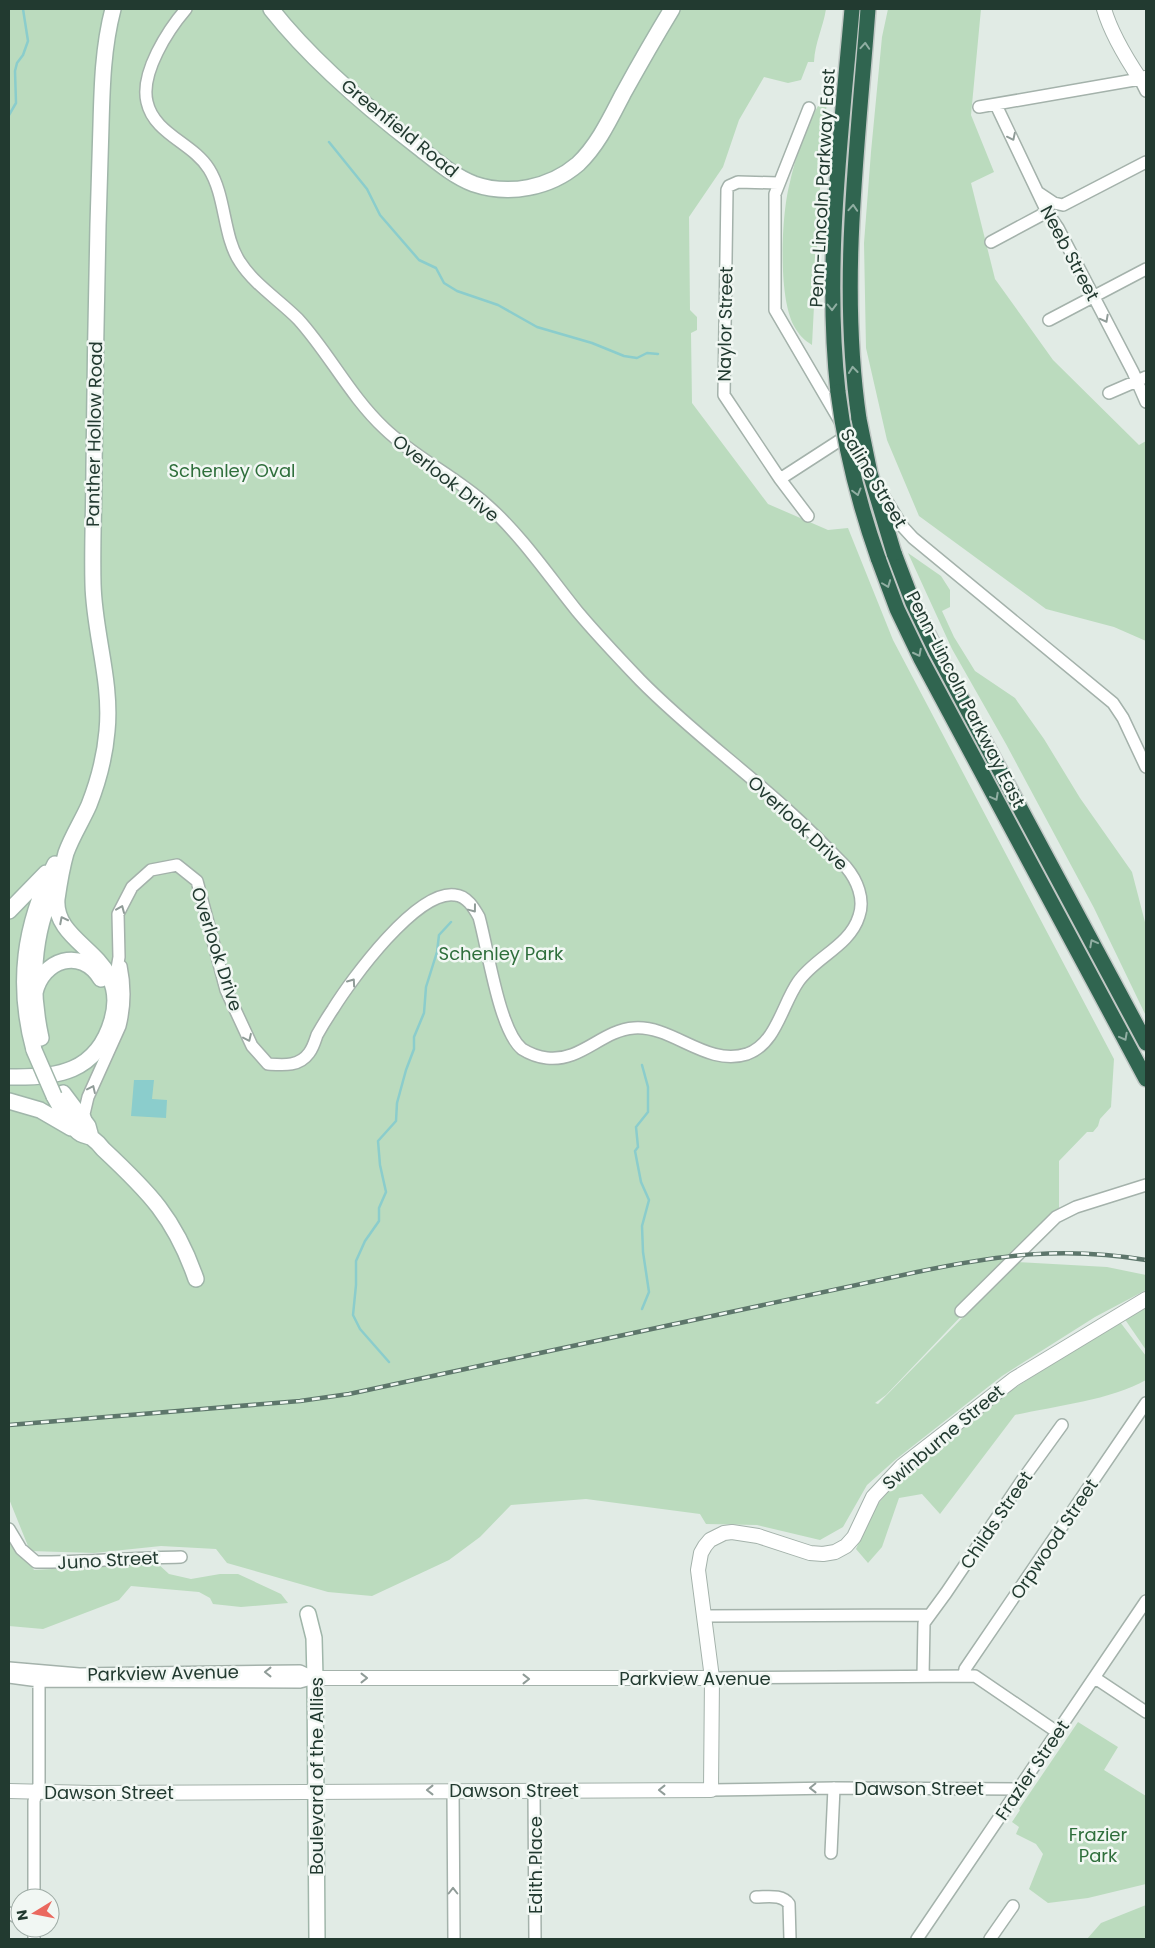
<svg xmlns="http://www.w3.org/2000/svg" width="1155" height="1948" viewBox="0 0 1155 1948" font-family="Poppins,sans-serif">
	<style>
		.green { fill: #bbdbbe }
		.water { fill: #8bcdcc }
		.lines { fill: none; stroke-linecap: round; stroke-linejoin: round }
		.stream { stroke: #8bcdcc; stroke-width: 2.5 }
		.minor-casing { stroke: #a4b2ab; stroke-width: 14 }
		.tertiary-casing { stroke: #a4b2ab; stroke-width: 16 }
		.secondary-casing { stroke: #a0b6aa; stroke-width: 18 }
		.motorway-casing { stroke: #c1c8c5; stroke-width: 18 }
		.minor { stroke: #fff; stroke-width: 11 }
		.tertiary { stroke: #fff; stroke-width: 14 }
		.secondary { stroke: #fff; stroke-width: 15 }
		.motorway { stroke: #306550; stroke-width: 15 }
		.rail-casing { stroke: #5d766b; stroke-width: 4.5 }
		.rail { stroke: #f1f7f3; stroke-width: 2.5; stroke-dasharray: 8; stroke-linecap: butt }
		.secondary-bridge-casing { stroke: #a0b6aa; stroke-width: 18; stroke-linecap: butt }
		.motorway-bridge-casing { stroke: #c1c8c5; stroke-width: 18; stroke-linecap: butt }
		.secondary-bridge { stroke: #fff; stroke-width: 15 }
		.motorway-bridge { stroke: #306550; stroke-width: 15 }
		.oneway { stroke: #90aea2 }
		.oneway2 { stroke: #909c98 }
		.labels { text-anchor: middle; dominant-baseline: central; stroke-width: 5; stroke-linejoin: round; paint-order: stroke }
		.street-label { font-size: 18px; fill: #223a30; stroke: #f1f7f3 }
		.park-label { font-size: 18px; fill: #2f6f3c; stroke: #f1f7f3 }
	</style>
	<rect width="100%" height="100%" fill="#e1ebe5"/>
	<path class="green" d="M9 9H826C823 28 815 42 814 62H808L801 80 788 83 764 77 739 120 723 167 689 217 690 310 697 317V330L691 333 692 403 768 504 828 530 848 528 893 640 1114 1059 1111 1107 1100 1119 1098 1126 1093 1132H1087L1059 1161V1210L1024 1240 966 1311 886 1395 875 1403 878 1404 1017 1262 1107 1267 1146 1275V1290L1095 1317 1002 1376 895 1460 867 1485 843 1527 820 1540 757 1525 706 1524 700 1514 586 1499 511 1505 480 1537 449 1560 372 1596 328 1592 227 1563 216 1549 161 1546 94 1553 30 1551 9 1499Z
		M888 9H981L971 115 994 172 971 183 995 279 1053 360 1139 445 1146 441V641L1114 627 1046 609 919 516 887 440 866 348 864 243 871 152 882 37Z
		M828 91 822 150 812 345C804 340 799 335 794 326 778 297 781 215 790 182 797 152 809 116 828 91Z
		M908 553 941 576 950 590V607L942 611 954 637 975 671 1015 698 1044 739 1080 798 1132 872 1146 926V1016L1094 908 1006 744 952 649Z
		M1146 1308V1350L1124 1318Z
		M1120 1322 1146 1356V1380C1111 1400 1055 1406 1015 1415L940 1514 922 1494 899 1498 882 1547 868 1563 856 1549 873 1510 892 1487 989 1405 1059 1359Z
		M9 1534 34 1570 157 1563 169 1574 191 1579 220 1574H238L281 1594 288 1603 241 1607 213 1604 210 1598 199 1592 131 1586 119 1600 43 1629 9 1626Z
		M1078 1722 1118 1747 1104 1770 1146 1796V1884L1088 1898 1048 1903 1029 1889 1043 1854 1036 1844 1016 1834 1019 1827 1012 1822 1020 1810 1019 1809Z
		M1146 1905V1939H1087L1101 1923Z"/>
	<path class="water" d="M134 1080H154L152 1099 167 1100 166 1118 131 1116Z"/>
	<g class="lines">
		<path class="stream" d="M9 115 16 103 15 71 17 63 23 55 28 41 23 9
			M329 142 367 189 380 215 419 260 436 268 444 283 457 291 498 305 537 327 592 343 624 356 637 358 647 353 658 354
			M642 1309 649 1292 643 1252 642 1226 649 1200 641 1182 635 1151 638 1147 636 1127 648 1112V1087L642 1065
			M389 1362 360 1329 353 1315 356 1285V1261L365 1241 379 1221V1208L386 1192 380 1165 378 1141 396 1121 397 1103 406 1070 414 1049V1037L424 1013 426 987 437 952 439 935 451 922"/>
		<g class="minor-casing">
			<path id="minor" d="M996 105 1047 212 1058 228 1133 372 1146 402
				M979 107 1140 79 1146 91
				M809 108 775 194V310L865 464
				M778 183 738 182 729 186 727 190 724 395 780 479 808 516
				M1039 193 1054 203 1063 205 1146 162
				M991 242 1047 212
				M1049 320 1146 269
				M1109 393 1146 377
				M780 479 848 435
				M877 485 902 526 913 538 1113 703 1123 718 1146 767
				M114 986 119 957 118 914 132 887 151 870 177 865 197 881 226 990 252 1046 268 1064C283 1065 299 1067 309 1053 313 1048 315 1041 317 1035 322 1026 327 1018 333 1009 351 980 417 889 455 895 467 896 474 908 479 917 488 949 499 1030 522 1049 530 1054 538 1057 547 1058 581 1062 602 1030 634 1028 673 1025 706 1067 747 1054 776 1044 782 1005 798 982 815 957 850 946 859 916 865 899 857 880 846 867 828 849 811 831 792 814 742 768 687 728 640 680 618 657 597 635 577 611 548 575 521 535 487 505 455 476 415 458 384 428 350 396 329 353 298 319 279 300 254 284 240 262 223 237 226 196 209 169 193 143 154 134 147 102 140 73 168 30 186 9
				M87 1124 84 1114 88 1097 120 1026C125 1006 125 985 121 966
				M961 1311 1056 1217 1076 1207 1146 1185
				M9 1529 21 1549 36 1562C84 1562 132 1558 181 1557
				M704 1616 929 1615
				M9 1668 79 1674 300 1671 315 1678
				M923 1676 924 1623 946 1593 1023 1479 1062 1425
				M964 1676 965 1669 1146 1403
				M9 1677 39 1681 300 1682 315 1678
				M712 1678 975 1676 1057 1732
				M1095 1678 1146 1712
				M453 1790 454 1939
				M534 1790 535 1939
				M711 1790 834 1788 1019 1789
				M831 1853 834 1788
				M756 1897C768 1897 782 1894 789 1904L790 1939
				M34 1898V1801L39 1784V1681
				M9 1913 20 1919
				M34 1928V1939
				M917 1939 1146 1601
				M990 1939 1013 1906"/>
		</g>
		<g class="tertiary-casing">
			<path id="tertiary" d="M1104 9C1111 33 1126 58 1140 79L1146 78
				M315 1678H712
				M9 1791 91 1793 711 1790 712 1678 698 1570 701 1553 705 1546 710 1540 724 1533 732 1532 758 1536 810 1553 823 1554 835 1552 846 1546 854 1537 873 1497 902 1466 1014 1379 1146 1299"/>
		</g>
		<g class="secondary-casing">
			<path id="secondary" d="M271 9C312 61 365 106 417 146 435 160 453 176 474 184 509 196 550 188 578 164 598 145 610 119 623 94 639 65 655 37 672 9
				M9 911 46 873
				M35 993C42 960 81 946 101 979
				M41 1038C30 988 32 933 55 887
				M34 1050C16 984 24 925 55 864
				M9 1077C56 1078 97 1073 112 1020 131 954 53 947 57 899 59 885 62 867 66 853 72 836 82 821 89 805 98 782 105 755 107 731 112 681 94 633 93 584 92 545 94 506 94 467 95 386 96 306 98 225 99 192 100 159 101 125 102 86 103 47 113 9
				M63 1093 88 1126 91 1137
				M54 1096C61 1108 69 1127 81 1134 85 1136 89 1136 92 1138 96 1141 100 1145 103 1149 149 1192 175 1218 196 1279
				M9 1101 40 1110 71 1128
				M308 1614 314 1638 315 1678 317 1939"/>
		</g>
		<g class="motorway-casing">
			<path id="motorway" d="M838 392C824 265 841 136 852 9
				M859 419C839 282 858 146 868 9
				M894 553 913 603 936 651 1146 1043
				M878 558 897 609 921 659 1146 1079"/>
		</g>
		<use href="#minor" class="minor"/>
		<use href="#tertiary" class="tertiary"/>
		<use href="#secondary" class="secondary"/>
		<use href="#motorway" class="motorway"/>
		<g class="rail-casing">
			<path id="rail" d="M9 1425 300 1401 349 1394 917 1272C998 1255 1064 1246 1146 1260"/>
		</g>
		<use href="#rail" class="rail"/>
		<g class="secondary-bridge-casing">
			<path id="secondary-bridge" d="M34 1050 54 1096"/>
		</g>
		<g class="motorway-bridge-casing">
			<path id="motorway-bridge" d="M838 392C845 449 859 504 878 558
				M859 419 870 473 894 553"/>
		</g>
		<use href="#secondary-bridge" class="secondary-bridge"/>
		<use href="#motorway-bridge" class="motorway-bridge"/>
	</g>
	<defs><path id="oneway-chevron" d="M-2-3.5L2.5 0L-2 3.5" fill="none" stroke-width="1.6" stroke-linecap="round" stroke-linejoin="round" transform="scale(1.25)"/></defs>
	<g class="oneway">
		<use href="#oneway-chevron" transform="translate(865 46) rotate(-86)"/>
		<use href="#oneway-chevron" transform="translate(853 208) rotate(-86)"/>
		<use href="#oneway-chevron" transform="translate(832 307) rotate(89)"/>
		<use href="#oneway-chevron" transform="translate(853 370) rotate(-96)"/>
		<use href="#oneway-chevron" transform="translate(857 492) rotate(75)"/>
		<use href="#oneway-chevron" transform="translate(887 584) rotate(69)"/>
		<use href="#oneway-chevron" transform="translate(918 653) rotate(63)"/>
		<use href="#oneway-chevron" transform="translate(995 797) rotate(62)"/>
		<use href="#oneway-chevron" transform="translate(1093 943) rotate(-118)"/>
		<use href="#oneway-chevron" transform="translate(1124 1037) rotate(62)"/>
	</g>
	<g class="oneway2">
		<use href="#oneway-chevron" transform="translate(1012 137) rotate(64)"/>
		<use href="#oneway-chevron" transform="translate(1105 319) rotate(62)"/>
		<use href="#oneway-chevron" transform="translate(121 909) rotate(-67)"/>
		<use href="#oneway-chevron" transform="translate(473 909) rotate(53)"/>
		<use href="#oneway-chevron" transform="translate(63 920) rotate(-117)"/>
		<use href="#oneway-chevron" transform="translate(352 982) rotate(-55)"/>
		<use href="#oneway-chevron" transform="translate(248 1038) rotate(65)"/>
		<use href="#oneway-chevron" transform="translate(92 1089) rotate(-65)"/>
		<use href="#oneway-chevron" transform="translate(268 1672) rotate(180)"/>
		<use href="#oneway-chevron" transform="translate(364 1678)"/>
		<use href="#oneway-chevron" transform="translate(526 1679)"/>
		<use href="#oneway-chevron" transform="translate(813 1788) rotate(179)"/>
		<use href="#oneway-chevron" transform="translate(430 1790) rotate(-180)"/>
		<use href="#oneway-chevron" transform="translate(662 1790) rotate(180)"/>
		<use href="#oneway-chevron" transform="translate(453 1891) rotate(-90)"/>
	</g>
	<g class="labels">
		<g class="street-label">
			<text transform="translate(400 128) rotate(39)">Greenfield Road</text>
			<text transform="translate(822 188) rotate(-87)">Penn-Lincoln Parkway East</text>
			<text transform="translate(1070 253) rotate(62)">Neeb Street</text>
			<text transform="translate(725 324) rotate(-89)">Naylor Street</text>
			<text transform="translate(94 434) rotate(-89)">Panther Hollow Road</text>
			<text transform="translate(446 478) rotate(38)">Overlook Drive</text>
			<text transform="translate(874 478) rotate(59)">Saline Street</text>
			<text transform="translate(966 699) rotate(63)">Penn-Lincoln Parkway East</text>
			<text transform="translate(798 823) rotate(43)">Overlook Drive</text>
			<text transform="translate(217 949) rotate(72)">Overlook Drive</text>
			<text transform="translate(943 1437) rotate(-40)">Swinburne Street</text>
			<text transform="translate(996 1520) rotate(-56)">Childs Street</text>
			<text transform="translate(1054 1539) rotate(-56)">Orpwood Street</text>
			<text transform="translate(108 1560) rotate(-3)">Juno Street</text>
			<text transform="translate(163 1673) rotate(-1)">Parkview Avenue</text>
			<text x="695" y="1678">Parkview Avenue</text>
			<text transform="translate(1032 1770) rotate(-56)">Frazier Street</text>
			<text transform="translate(316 1776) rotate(-90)">Boulevard of the Allies</text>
			<text x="919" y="1788">Dawson Street</text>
			<text x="514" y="1790">Dawson Street</text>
			<text x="109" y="1792">Dawson Street</text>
			<text transform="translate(535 1865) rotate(-90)">Edith Place</text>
		</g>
		<g class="park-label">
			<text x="232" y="470">Schenley Oval</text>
			<text x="501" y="953">Schenley Park</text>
			<text x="1098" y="1834">Frazier<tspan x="1098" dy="21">Park</tspan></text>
		</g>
	</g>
	<rect width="1155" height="1948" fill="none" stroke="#223a30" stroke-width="20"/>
	<g transform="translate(35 1913) rotate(260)"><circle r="24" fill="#f1f7f3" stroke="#9eaba5"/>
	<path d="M0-4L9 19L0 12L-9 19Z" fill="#ea695f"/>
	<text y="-8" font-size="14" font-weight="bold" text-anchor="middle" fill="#223a30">N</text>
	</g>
</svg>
